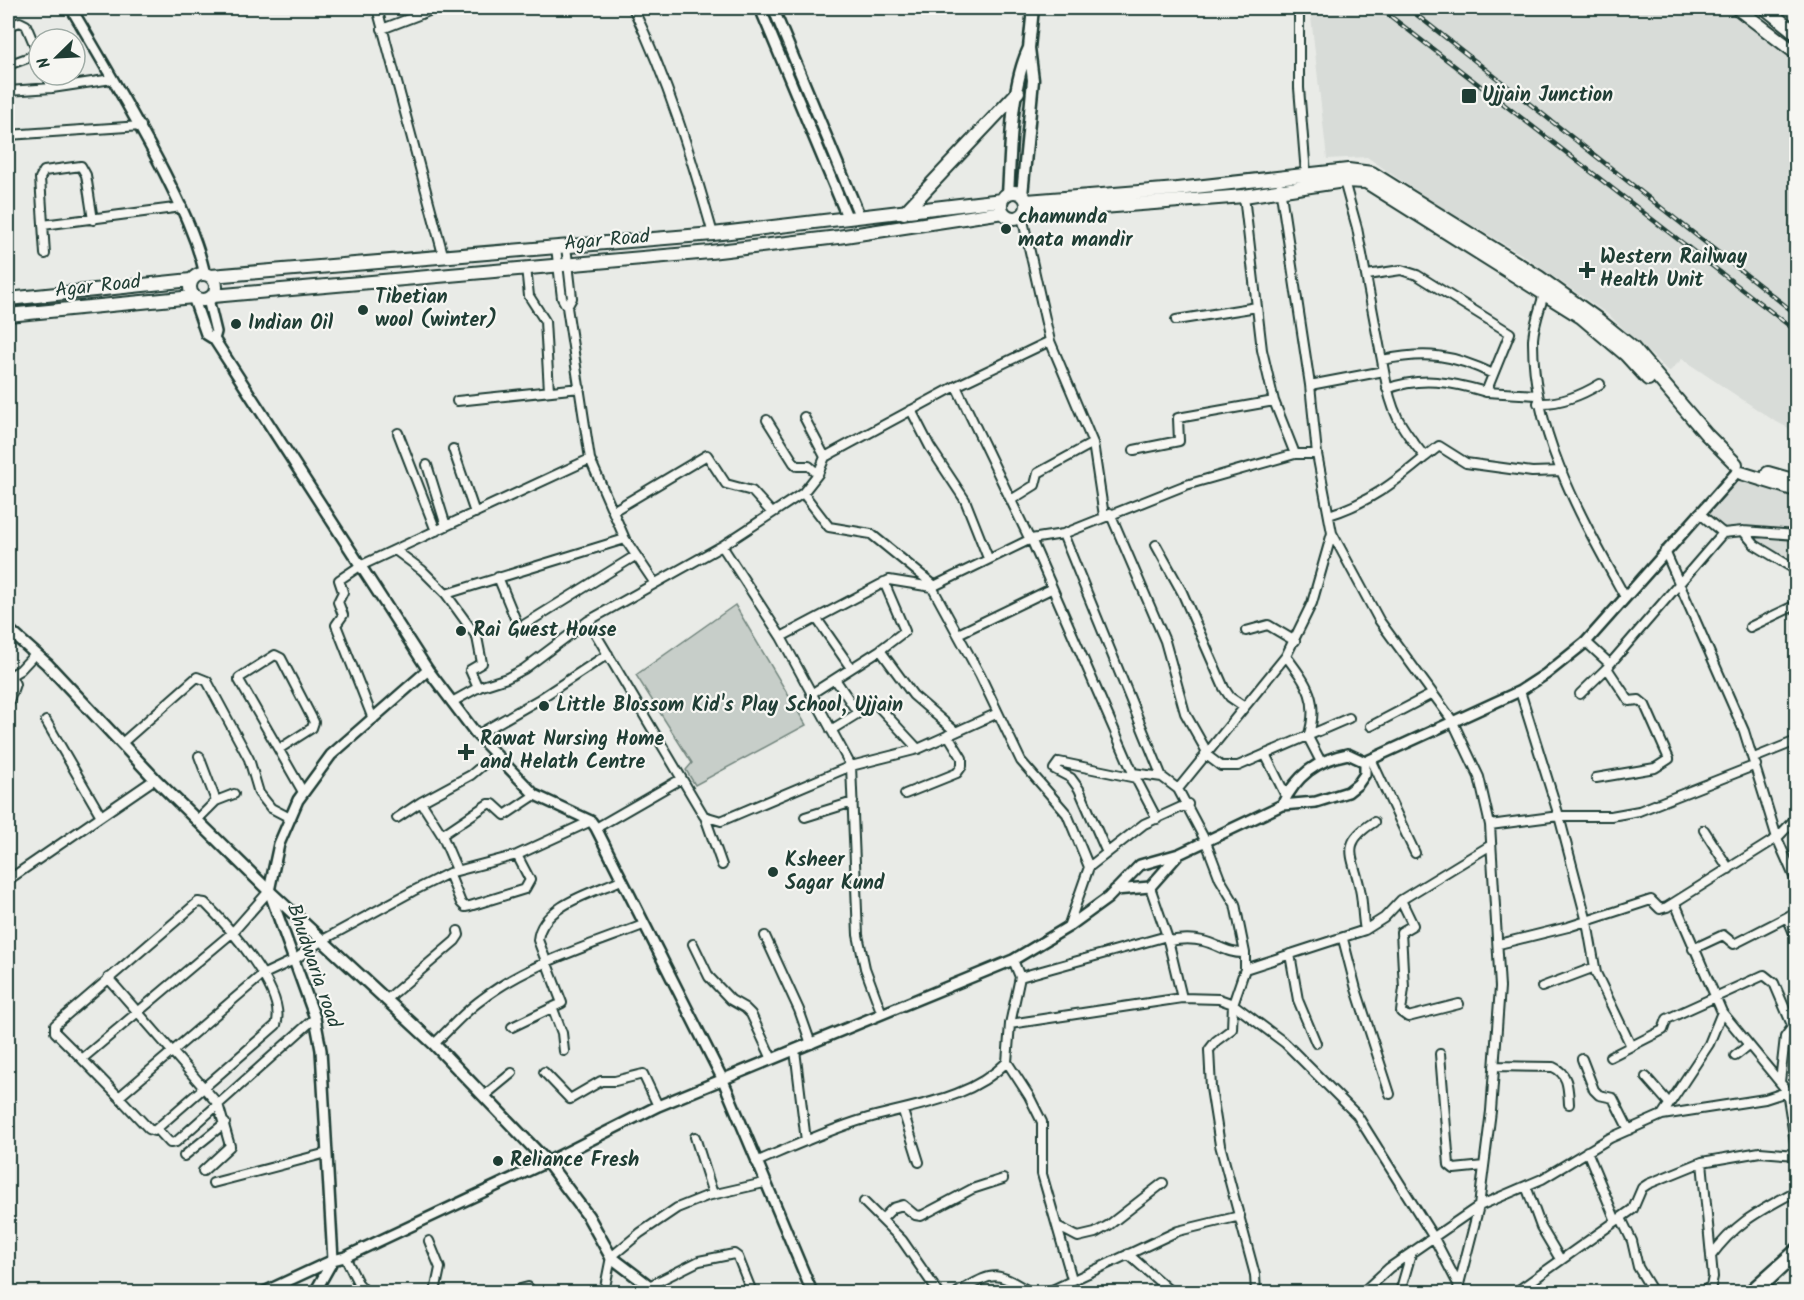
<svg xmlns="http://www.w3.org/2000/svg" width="1804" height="1300" viewBox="0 0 1804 1300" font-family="Kalam,sans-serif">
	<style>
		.built { fill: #d8dcd8 }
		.green { fill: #c7cec9; stroke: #73867e; stroke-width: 1.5 }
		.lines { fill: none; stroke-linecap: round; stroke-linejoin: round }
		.minor-casing { stroke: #1f3d34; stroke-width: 12 }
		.tertiary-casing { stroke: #1f3d34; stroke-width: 14 }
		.secondary-casing { stroke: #1f3d34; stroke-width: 15 }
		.primary-casing { stroke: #1f3d34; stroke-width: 16 }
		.minor { stroke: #f6f6f2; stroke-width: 8 }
		.tertiary { stroke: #f6f6f2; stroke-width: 9 }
		.secondary { stroke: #f6f6f2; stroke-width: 10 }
		.primary { stroke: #f6f6f2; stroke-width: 12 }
		.rail-casing { stroke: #1f3d34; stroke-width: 4.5 }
		.rail { stroke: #f6f6f2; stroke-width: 2; stroke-dasharray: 7; stroke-linecap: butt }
		.poi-dot { fill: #1f3d34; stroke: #f6f6f2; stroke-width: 2 }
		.labels { text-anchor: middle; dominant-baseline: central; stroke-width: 4.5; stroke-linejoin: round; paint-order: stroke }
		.poi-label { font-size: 20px; font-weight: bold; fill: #1f3d34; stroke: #f6f6f2; text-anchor: start }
		.street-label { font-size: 20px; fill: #1f3d34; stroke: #f6f6f2 }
	</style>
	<rect width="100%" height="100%" fill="#e9ebe7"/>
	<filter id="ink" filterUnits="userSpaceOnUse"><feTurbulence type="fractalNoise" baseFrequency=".0167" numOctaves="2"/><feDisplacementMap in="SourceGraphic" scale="12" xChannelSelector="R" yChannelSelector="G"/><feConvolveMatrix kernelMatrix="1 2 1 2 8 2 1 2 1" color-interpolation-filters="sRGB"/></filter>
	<g filter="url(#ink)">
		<path class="built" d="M1310 8H1728L1796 62V432L1773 420 1682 359 1669 372 1610 316 1521 254 1429 200 1367 157 1327 159Z
			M1736 473 1796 490V570L1755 545 1743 531 1723 533 1699 513Z"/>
		<path class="green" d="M735 605 806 725 695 785 686 770 692 763 636 675Z"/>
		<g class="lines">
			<g class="minor-casing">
				<path id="minor" d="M377 8 444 258
					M633 8C668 81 691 156 713 234
					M1299 8V88L1306 174
					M8 26 20 22 26 25 39 56
					M382 29 437 8
					M8 65 38 54
					M47 75 52 88
					M8 91 52 88 112 79
					M8 135 141 126
					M1280 187 1310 385 1317 454 1332 533 1379 620 1452 720 1479 777 1490 825 1500 987 1491 1111 1479 1206 1457 1292
					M1244 196 1262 350 1274 401 1295 454
					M43 225 182 207
					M556 247 562 298 567 307 572 298 566 246
					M45 254 40 178 44 171 81 166 86 175 93 220
					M526 267 529 296 545 321 549 391
					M1367 275 1401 270 1417 275 1510 333 1486 392 1537 395
					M1545 290C1541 306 1534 323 1533 339 1532 433 1581 517 1625 597
					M567 307 590 459 625 539 654 582
					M1176 320 1257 307
					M1050 341 1093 443 1104 516
					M1382 360C1426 351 1452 354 1493 374
					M1310 385 1384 371 1357 228 1344 181
					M956 386 1030 540
					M1387 389C1421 376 1452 382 1486 392
					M457 401 580 388
					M1538 403C1559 404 1582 395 1600 384
					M911 410 930 447 965 500 988 558
					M804 417 825 457
					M767 420 794 463 797 466H809L818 474
					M398 433 436 531
					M453 449 475 513
					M1134 450 1179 441 1178 418 1274 401
					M1425 457 1439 446 1466 463 1532 472 1562 471
					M427 465 446 526
					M803 493 829 527 871 534 935 586
					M1011 500 1035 485 1038 473 1093 443
					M613 511 707 455 726 484 752 491 772 513
					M1110 513 1165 641 1185 713 1207 752
					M1699 513 1723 533 1743 531 1796 535
					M1329 515C1368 503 1394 483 1425 457 1399 425 1391 412 1384 371
					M1743 531 1755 545 1796 570
					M1063 534 1162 777 1178 789
					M1031 539 1133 773 1162 777
					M1156 545 1182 592 1224 688 1230 697 1243 706
					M722 546 781 637 889 580 932 587 1031 539 1063 534 1186 485 1295 454H1317
					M395 550 422 570 446 594 625 539
					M1665 551 1744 731 1777 838 1796 881
					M498 577 519 628 635 556
					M932 587 980 675 1021 761 1067 814 1089 867 1068 927
					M446 594 477 637 482 663 470 670 478 688
					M817 619 851 668
					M588 621 704 816 721 821 851 766 781 637
					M1750 627 1796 605
					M1246 631 1268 625 1295 641
					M958 634 1051 589
					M1586 642 1610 664 1723 533
					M880 650 913 695 956 732
					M1286 656C1307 684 1320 701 1308 737L1321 762
					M8 677 20 670 35 654
					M835 679 858 713
					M1520 691 1559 816 1587 922 1596 973 1631 1046
					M811 694 880 650 905 631 884 582
					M1580 694 1609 666
					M452 702 479 687 507 678 524 669 588 621 722 546 803 493 818 474 825 457 834 452 956 386 1050 341 1022 216
					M8 704 15 684 11 676
					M373 719 336 625 343 615 338 602 343 592 339 580 360 566 590 459
					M46 721 101 816
					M1371 726 1432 694
					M831 730 873 704 877 705 918 749
					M477 735 538 700 608 654
					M122 743 197 677 207 681 249 759 259 793 271 808 290 818
					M279 749 312 728 314 722 281 658 275 655 239 678V680L303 792
					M1205 754 1221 766H1238L1349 718
					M1265 754 1286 796
					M199 756 216 801
					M1754 758 1796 741
					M1371 759 1415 853
					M1134 775 1157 819
					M1596 778 1655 768 1669 759 1645 705 1639 700 1629 701 1607 668
					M905 794 957 773 962 766V758L948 735
					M705 817 722 865
					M805 817 853 802
					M397 818 421 802
					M197 820 216 801 234 794
					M1490 825 1559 816H1611L1639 811 1756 765
					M596 828 681 779
					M1704 830 1729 869
					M442 835 488 804H493L505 815 535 795
					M1107 853 1079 789 1071 778 1054 769 1059 762 1136 778
					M1089 867 1144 824 1188 804
					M457 870 442 835 421 802 471 775 496 754
					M449 873 461 903 465 907 470 906 525 889 530 880 517 855
					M8 880 155 779
					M1150 887 1167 936
					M269 891 233 932 82 1059 119 1097 262 975 294 960 321 941 413 891 449 873 517 855 591 821
					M1401 900 1413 925 1401 932 1404 988 1401 1012 1408 1017 1459 1004
					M1675 903 1722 1012 1787 1091 1796 1149
					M1796 912 1787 917 1796 938
					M1365 930C1362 916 1363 902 1360 889 1353 855 1339 844 1374 822
					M765 936 799 1010 811 1044
					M1343 939 1356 989 1390 1094
					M1168 941C1180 939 1191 938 1203 941 1219 945 1228 954 1245 953
					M693 944 709 977 731 1000 745 1008 751 1014 772 1059
					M1499 944 1568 927 1651 900 1660 909 1667 907 1777 838 1796 818
					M1693 949 1723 935 1734 944 1787 917
					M1290 954 1298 1000 1316 1043
					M1245 969V953L1235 904 1220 879 1206 842 1178 789 1286 656 1312 603 1332 533
					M1020 977 1167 936 1182 998
					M108 978 218 1104 230 1146 203 1171
					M1542 987 1595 967
					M386 1000 455 941 459 935 458 931
					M553 1009 562 1033 564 1051
					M882 1014 865 968 858 935 851 766 918 749 998 713
					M1010 1024 1020 977 1013 960
					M512 1027 562 1003 538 940C541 905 595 892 621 880
					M434 1044C450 1029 464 1012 481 1000 527 964 589 946 643 925
					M795 1050 806 1141
					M1440 1054 1449 1165 1454 1169 1484 1166
					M1735 1056 1748 1046
					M1610 1057 1663 1030 1667 1019 1764 975 1774 983 1792 1025
					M82 1059 55 1032V1025L198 902 205 903C227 925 288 992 276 1025L154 1131 149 1129 119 1097
					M1582 1059 1594 1090 1599 1095 1613 1098 1629 1130
					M1007 1062 1029 1096 1042 1122V1174L1072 1279
					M1494 1066 1553 1067C1569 1074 1568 1089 1569 1104
					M544 1072 570 1099 601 1081H615L643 1074 658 1106
					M1646 1077 1668 1102
					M1780 1082 1785 1037 1796 1022
					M484 1096 512 1073
					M903 1111 919 1162
					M1662 1115 1709 1044 1722 1012
					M157 1129 170 1143 176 1142 315 1018
					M695 1137 713 1194
					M1587 1151 1616 1221
					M184 1156 225 1123
					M756 1162C789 1148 822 1133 855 1122 907 1105 966 1103 1007 1062L1010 1024 1182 998 1219 999 1233 1004 1285 1043 1357 1115 1434 1238 1459 1286
					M213 1183 327 1153
					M1526 1186 1541 1227 1560 1259
					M864 1202 902 1240 938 1292
					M883 1218 893 1208 903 1205 915 1215 921 1216 972 1189 1003 1179
					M1621 1218 1632 1241 1638 1267 1653 1292
					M1059 1227 1078 1237 1095 1233 1109 1225 1163 1183
					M429 1241 440 1268 435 1292
					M1128 1254 1171 1292
					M1711 1256C1737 1221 1760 1211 1796 1191
					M345 1257 358 1283 366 1292
					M649 1286 699 1261 734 1254 738 1257 752 1292
					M509 1292 528 1287 532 1292
					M604 1292 611 1257 640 1233 677 1208 707 1196 764 1183
					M958 1292C995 1272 993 1270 1030 1292
					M1048 1292 1178 1231 1240 1216
					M1256 1292 1255 1275 1220 1145 1211 1088 1209 1050 1216 1041 1232 1029 1233 1004 1245 969 1365 930 1384 918 1401 900 1491 845
					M1363 1292 1389 1268 1479 1206 1542 1179 1610 1138 1662 1115 1765 1099 1796 1089
					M1400 1292 1411 1254
					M1516 1292 1633 1209 1642 1188 1648 1184 1702 1162 1760 1152 1796 1155
					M1702 1292 1711 1286 1713 1277 1702 1162"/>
			</g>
			<g class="tertiary-casing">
				<path id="tertiary" d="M71 8C103 62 135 116 164 172 181 206 196 236 205 274
					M760 8 848 219
					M773 8 860 217
					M193 297 206 334 214 339 216 332 208 299
					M214 339 428 670 477 735 535 795 591 821 596 828 722 1078 812 1292
					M1282 805C1296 776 1316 760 1348 754L1365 762
					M1115 890 1150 887 1179 854
					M264 1292 333 1260 345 1257 547 1162 658 1106 1013 960 1068 927 1108 898 1140 865 1179 854 1282 805 1316 802 1348 792 1358 784 1365 774V762L1520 691 1546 674 1586 642 1736 473
					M315 1292 333 1260 321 1050 315 1018 269 891 279 844 298 800 331 755 428 670
					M1748 1292 1796 1249
					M1757 1292 1790 1261"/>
			</g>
			<g class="secondary-casing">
				<path id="secondary" d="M1008 194C1011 150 1010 88 1029 48
					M1022 195 1033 80 1029 48 1033 8
					M8 629 47 664 155 779 269 891 434 1044 547 1162 588 1216 611 1257 657 1292"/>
			</g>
			<g class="primary-casing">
				<path id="primary" d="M1737 8 1796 53
					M1765 8 1796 33
					M1001 205a13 13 0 1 1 26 0a13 13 0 1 1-26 0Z
					M1027 201 1177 189 1348 170 1372 173 1539 277 1596 318 1633 348 1706 434 1736 464
					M904 213 1018 92
					M1025 213 1244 196 1344 181 1366 182 1581 317 1626 355 1648 379
					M190 287a13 13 0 1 1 26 0a13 13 0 1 1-26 0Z
					M211 276 713 234 1002 200
					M213 296 710 252 838 237 1003 212
					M8 299 191 280
					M8 315 193 297
					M1741 473 1796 490
					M1768 473 1796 481"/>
			</g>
			<use href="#minor" class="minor"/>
			<use href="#tertiary" class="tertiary"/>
			<use href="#secondary" class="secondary"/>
			<use href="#primary" class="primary"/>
			<g class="rail-casing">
				<path id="rail" d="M1380 8 1796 331
					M1408 8 1796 314"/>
			</g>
			<use href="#rail" class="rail"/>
		</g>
	</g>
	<g class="poi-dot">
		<rect x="1461" y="88" width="16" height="16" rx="3"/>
		<circle cx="1006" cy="229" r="6"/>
		<path d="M1584 261h6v6h6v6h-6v6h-6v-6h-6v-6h6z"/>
		<circle cx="363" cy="310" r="6"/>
		<circle cx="236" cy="324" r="6"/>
		<circle cx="461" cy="631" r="6"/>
		<circle cx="544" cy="706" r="6"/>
		<path d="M463 743h6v6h6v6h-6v6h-6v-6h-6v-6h6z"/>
		<circle cx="773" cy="872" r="6"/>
		<circle cx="498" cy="1161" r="6"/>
	</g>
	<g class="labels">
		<g class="poi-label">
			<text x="1482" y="96">Ujjain Junction</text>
			<text x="1018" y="218">chamunda<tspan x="1018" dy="23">mata mandir</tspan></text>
			<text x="1600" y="258">Western Railway<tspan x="1600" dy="23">Health Unit</tspan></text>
			<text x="375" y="298">Tibetian<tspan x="375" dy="23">wool (winter)</tspan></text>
			<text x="248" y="324">Indian Oil</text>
			<text x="473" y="631">Rai Guest House</text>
			<text x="556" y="706">Little Blossom Kid's Play School, Ujjain</text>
			<text x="480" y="740">Rawat Nursing Home<tspan x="480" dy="23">and Helath Centre</tspan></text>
			<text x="785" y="861">Ksheer<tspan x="785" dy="23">Sagar Kund</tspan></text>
			<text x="510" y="1161">Reliance Fresh</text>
		</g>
		<g class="street-label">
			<text transform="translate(607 241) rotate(-5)">Agar Road</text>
			<text transform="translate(98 287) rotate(-6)">Agar Road</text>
			<text transform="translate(313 966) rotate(71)">Bhudwaria road</text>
		</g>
	</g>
	<rect width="1804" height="1300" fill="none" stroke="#f6f6f2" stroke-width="30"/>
	<rect x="15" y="15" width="1774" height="1270" fill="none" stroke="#1f3d34" stroke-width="2" filter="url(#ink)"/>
	<g transform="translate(57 57) rotate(246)"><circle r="28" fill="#f6f6f2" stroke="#a0aca6" stroke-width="1.5"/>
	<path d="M0-4.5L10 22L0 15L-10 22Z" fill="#1f3d34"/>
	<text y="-9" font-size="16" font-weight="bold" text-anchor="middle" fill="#1f3d34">N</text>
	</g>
</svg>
